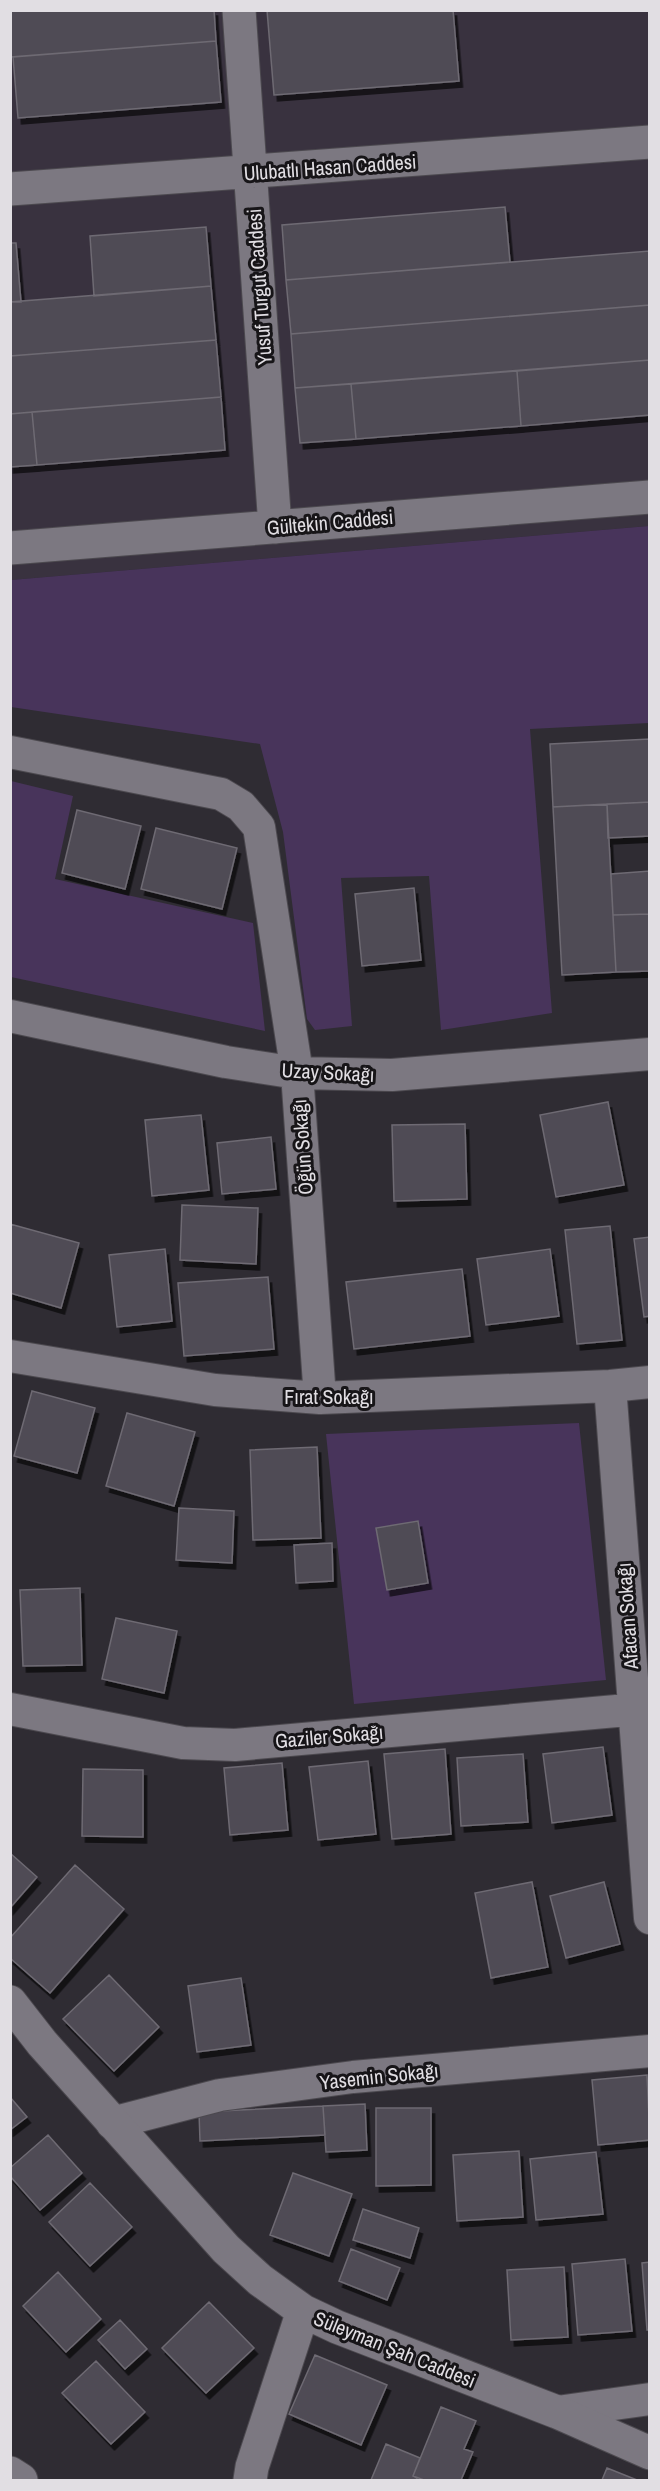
<svg xmlns="http://www.w3.org/2000/svg" width="660" height="2491" viewBox="0 0 660 2491" font-family="'Archivo Narrow',sans-serif">
	<style>
		.built { fill: #39323f }
		.green { fill: #48345b }
		.building { fill: #4f4b54; stroke: #6e6a73; stroke-width: 1.5; filter: url(#shadow) }
		.lines { fill: none; stroke-linecap: round; stroke-linejoin: round }
		.street-casing { stroke: #4c494f; stroke-width: 34 }
		.secondary-casing { stroke: #4c494f; stroke-width: 35 }
		.street { stroke: #7c7881; stroke-width: 32 }
		.secondary { stroke: #7c7881; stroke-width: 33 }
		.labels { text-anchor: middle; dominant-baseline: central; stroke-width: 6; stroke-linejoin: round; paint-order: stroke }
		.street-label { font-size: 20px; fill: #e1dee3; stroke: #171518 }
	</style>
	<defs>
		<filter id="shadow"><feDropShadow dx="3.5" dy="6" stdDeviation="0" flood-color="#0009"/></filter>
	</defs>
	<rect width="100%" height="100%" fill="#2f2c33"/>
	<path class="built" d="M11 11H649V526L11 580Z"/>
	<path class="green" d="M649 526V723L530 729 552 1013 441 1030 429 876 341 878 352 1026 315 1030 307 1019 283 832 260 744 11 707V580Z
		M11 781 73 796 55 879 253 923 265 1031 11 977Z
		M579 1423 606 1680 354 1704 326 1434Z"/>
	<path class="building" d="M10 10H214L216 41 10 57Z
		M267 10H453L459 81 274 95Z
		M216 41 221 102 18 118 13 57Z
		M505 207 510 262 286 280 282 225Z
		M206 227 211 286 94 296 90 236Z
		M10 243H16L21 302H10Z
		M650 251V305L291 334 286 280Z
		M211 286 216 340 10 356V302Z
		M650 305V360L295 388 291 334Z
		M216 340 221 397 10 414V356Z
		M650 360V415L521 426 517 371Z
		M517 371 521 426 356 439 351 384Z
		M351 384 356 439 300 443 295 388Z
		M221 397 225 450 37 465 32 412Z
		M32 412 37 465 10 467V414Z
		M650 739V802L553 807 550 744Z
		M650 802V836L608 838 607 804Z
		M607 804 616 972 562 975 553 807Z
		M77 810 141 826 125 889 62 873Z
		M156 828 237 848 222 909 141 889Z
		M650 871V914L613 915 611 874Z
		M414 888 421 960 362 966 355 894Z
		M650 914V971L616 972 613 915Z
		M608 1102 624 1185 556 1197 540 1115Z
		M201 1115 209 1190 152 1196 145 1120Z
		M465 1124 467 1199 394 1201 392 1125Z
		M271 1137 276 1189 222 1194 217 1143Z
		M182 1205 258 1208 256 1264 180 1260Z
		M10 1224 79 1243 61 1308 10 1293Z
		M610 1226 622 1340 577 1344 565 1230Z
		M650 1237V1316L644 1317 634 1239Z
		M165 1249 172 1321 117 1327 109 1255Z
		M550 1249 559 1316 486 1325 477 1259Z
		M462 1269 470 1336 354 1349 346 1282Z
		M268 1277 274 1349 184 1356 178 1283Z
		M32 1391 95 1408 77 1473 14 1456Z
		M127 1413 195 1432 174 1506 106 1486Z
		M317 1447 321 1538 253 1540 250 1450Z
		M179 1508 234 1511 232 1563 176 1560Z
		M418 1521 428 1583 387 1590 376 1528Z
		M332 1543 333 1581 296 1583 294 1545Z
		M80 1588 82 1665 23 1666 20 1590Z
		M116 1618 177 1631 164 1693 102 1679Z
		M603 1747 612 1815 552 1823 543 1754Z
		M445 1749 451 1834 392 1839 384 1754Z
		M523 1754 528 1822 461 1826 457 1758Z
		M368 1761 376 1834 318 1840 309 1767Z
		M282 1763 288 1830 230 1835 224 1768Z
		M83 1769 143 1770V1837L82 1836Z
		M10 1853 37 1877 10 1908Z
		M75 1865 124 1909 50 1993 10 1958V1938Z
		M532 1882 548 1967 491 1978 475 1893Z
		M604 1882 620 1944 566 1958 550 1896Z
		M109 1975 159 2027 114 2071 63 2019Z
		M241 1978 251 2045 197 2052 188 1986Z
		M647 2075 650 2140 598 2145 592 2080Z
		M10 2097 27 2117 10 2130Z
		M365 2104 367 2150 326 2152 323 2106Z
		M323 2106 325 2135 200 2141 199 2112Z
		M376 2108H431V2185L376 2186Z
		M48 2135 82 2173 40 2210 10 2176V2168Z
		M519 2151 523 2217 457 2221 453 2155Z
		M596 2152 603 2214 536 2220 530 2159Z
		M293 2173 352 2194 329 2256 270 2235Z
		M90 2183 132 2227 90 2266 49 2222Z
		M363 2209 419 2228 410 2258 353 2240Z
		M351 2249 400 2268 387 2300 339 2281Z
		M625 2259 632 2331 578 2335 572 2264Z
		M650 2262V2330H647L642 2263Z
		M564 2267 568 2337 511 2340 507 2270Z
		M58 2272 101 2319 66 2352 23 2306Z
		M209 2302 254 2348 206 2393 162 2348Z
		M120 2320 147 2349 125 2369 98 2340Z
		M315 2355 387 2385 361 2445 289 2414Z
		M96 2361 145 2412 111 2444 62 2393Z
		M441 2407 476 2421 464 2449 473 2452 461 2480H424L413 2476Z
		M386 2444 420 2458 413 2476 417 2478 416 2480H371Z
		M607 2468 637 2480H602Z"/>
	<g class="lines">
		<g class="street-casing">
			<path id="street" d="M10 752 221 794 241 806 259 827 297 1073 320 1398
				M10 1016 226 1062 297 1073 392 1075 650 1054
				M10 1356 215 1390 320 1398 610 1386 650 1382
				M610 1386 650 1918
				M10 1709 183 1743 235 1745 650 1708
				M112 2123 220 2095 353 2077 650 2051
				M557 2412 650 2399"/>
		</g>
		<g class="secondary-casing">
			<path id="secondary" d="M239 10 275 527
				M10 189 650 142
				M10 548 650 497
				M10 2002 42 2043 226 2249 260 2280 303 2311 337 2327 557 2412 650 2453
				M10 2473 21 2480
				M250 2480 252 2467 303 2311"/>
		</g>
		<use href="#street" class="street"/>
		<use href="#secondary" class="secondary"/>
	</g>
	<g class="labels">
		<g class="street-label">
			<text transform="translate(330 167) rotate(-4)">Ulubatlı Hasan Caddesi</text>
			<text transform="translate(259 287) rotate(-94)">Yusuf Turgut Caddesi</text>
			<text transform="translate(330 522) rotate(-5)">Gültekin Caddesi</text>
			<text transform="translate(328 1072) rotate(3)">Uzay Sokağı</text>
			<text transform="translate(302 1147) rotate(-94)">Öğün Sokağı</text>
			<text x="329" y="1396">Fırat Sokağı</text>
			<text transform="translate(627 1616) rotate(-94)">Afacan Sokağı</text>
			<text transform="translate(329 1736) rotate(-5)">Gaziler Sokağı</text>
			<text transform="translate(379 2076) rotate(-6)">Yasemin Sokağı</text>
			<text transform="translate(395 2349) rotate(22)">Süleyman Şah Caddesi</text>
		</g>
	</g>
	<rect width="660" height="2491" fill="none" stroke="#e1dee3" stroke-width="24"/>
</svg>
